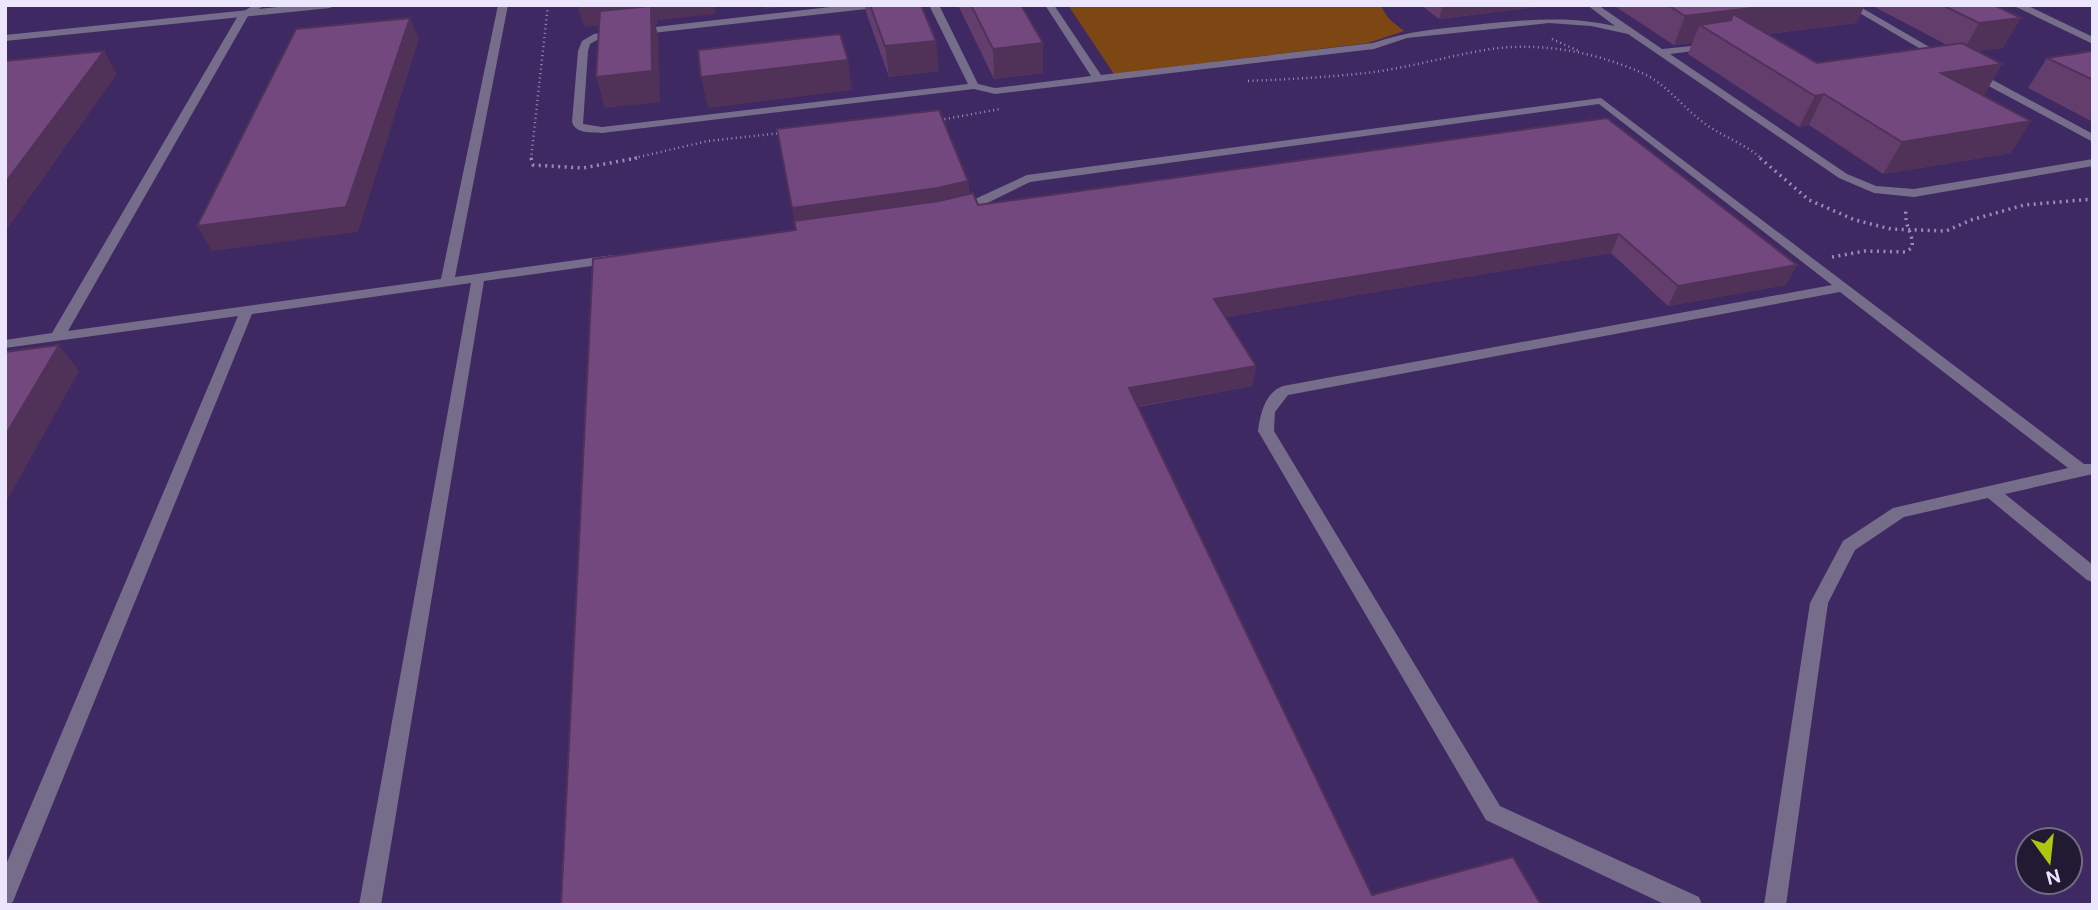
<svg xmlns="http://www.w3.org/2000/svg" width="2098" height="910" viewBox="0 0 2098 910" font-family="'DM Sans',sans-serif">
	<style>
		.green { fill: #7d4714 }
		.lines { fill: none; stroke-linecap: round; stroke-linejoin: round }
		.path-far1 { stroke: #9a8db4; stroke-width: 2.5; stroke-dasharray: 1 3.5; stroke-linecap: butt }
		.path { stroke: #9a8db4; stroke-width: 3.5; stroke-dasharray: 2 4.5; stroke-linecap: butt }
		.service { fill: #766d8a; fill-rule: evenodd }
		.minor { fill: #766d8a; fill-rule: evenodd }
		.tertiary { fill: #766d8a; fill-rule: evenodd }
		.wall { fill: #633e6d }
		.shaded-wall { fill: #503259 }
		.building { fill: #73487f; stroke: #503259; stroke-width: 2 }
	</style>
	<rect width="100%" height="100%" fill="#3f2963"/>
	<path class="green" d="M1068 5H1380L1389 19 1404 31 1368 43 1114 74Z"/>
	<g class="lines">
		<path class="path-far1" d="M1552 39 1579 51
			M1248 81C1293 79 1337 77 1381 71 1418 65 1454 55 1491 49 1541 42 1596 52 1642 73 1667 84 1682 107 1704 123 1723 137 1744 143 1762 159
			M940 120 1000 109
			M531 159 548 5
			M630 159 708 141 781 133"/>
		<path class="path" d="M531 158 533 165 583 168 637 158
			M1760 158 1809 200 1855 220 1891 229 1946 231 1971 220 2024 205 2093 199
			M1832 257 1865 251 1905 252 1912 248C1914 232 1904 229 1906 209"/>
		<path class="service" d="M254 5H265L248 16 68 331 441 279 498 5H508L455 277 613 255 619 259 613 263 484 281 381 905H359L471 283 252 314 16 894 13 902 5 905V867L238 316 5 348V340L52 333 239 14Z
			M848 5H879L875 8 599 39 590 44 588 51 583 124 602 127 968 84 929 5H939L978 84 995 88 1091 76 1045 5H1054L1101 75 1373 43C1407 31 1438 29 1474 25 1523 20 1567 15 1615 26L1587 5H1598L1662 49 1712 44V48L1709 49 1670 54 1847 174 1876 186 1914 189 2093 159V166L1914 197 1874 193 1839 178 1628 34 1591 26 1549 23 1407 38 1374 49 995 94 974 89 602 133C591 132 576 134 572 122L578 51 582 41 594 34Z
			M1846 5H1857L1950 59 1941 61Z
			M1970 72H1978L2093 134V142L1970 76Z
			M1601 98 2084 464H2093V474L2005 494 2093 565V582L2087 580 1988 498 1904 517 1855 550 1828 603 1786 905H1764L1810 603 1843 541 1893 508 2068 468 1840 292 1288 395 1275 412 1274 431 1500 806 1699 897 1702 905H1666L1486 820 1258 431C1260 415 1265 392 1283 386L1832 285 1599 104 1030 182 979 207 957 214 951 210 1027 175Z"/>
		<path class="minor" d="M297 5H335L330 8 5 41V35Z"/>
		<path class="tertiary" d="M2012 5H2026L2093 37V44Z"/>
	</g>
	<path class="wall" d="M865 5H921L939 71 889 77 866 12Z
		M958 5H1021L1043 73 994 79Z
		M1421 5H1553L1439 19Z
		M1613 5H1865L1856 23 1767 34 1817 63 1947 45 1871 5H1994L2003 48 1977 51 2002 64 1984 95H1982L2011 153 1883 174 1809 125 1799 127 1688 54 1692 43 1674 45Z
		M2093 51V122L2028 88 2047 58Z
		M1607 118 1786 285 1668 306 1611 253 1225 317 1256 366 1252 386 1138 407 1372 895 1541 905H561L796 230 968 181 969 194 978 205Z"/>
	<path class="shaded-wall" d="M577 5H715V14L657 20V24H655L658 35 660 102 605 108 596 77 607 25 584 27Z
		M764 5H797L765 9Z
		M1443 5H1553L1439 19Z
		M1777 5H1865L1856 23 1723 39 1733 14 1722 39 1700 25 1692 43 1674 45 1685 16Z
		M410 18 419 39 358 232 212 251 197 226Z
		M2021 18 2003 48 1962 53 1979 23Z
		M936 41 939 71 889 77 885 46Z
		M1043 43V73L994 79 993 49Z
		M104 51 117 74 5 232V183Z
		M848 60 852 90 708 108 701 77Z
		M2002 64 1984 95 1923 103 1941 73Z
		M1824 94 1809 125 1799 127 1815 96Z
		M2031 121 2011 153 1883 174 1902 142Z
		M968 181 969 200 795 227 792 208Z
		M1619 234 1611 253 1212 319 1214 299Z
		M1797 265 1786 285 1668 306 1678 286Z
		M59 345 79 371 5 504V436Z
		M1256 366 1252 386 1128 408 1129 388Z"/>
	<path class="building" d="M870 5H921L936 41 885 46Z
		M971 5H1021L1043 43 993 49Z
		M1668 5H1777L1685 16Z
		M1942 5H1994L2021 18 1979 23Z
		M651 6 652 71 596 77 600 11Z
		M1733 14 1817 63 1962 43 2002 64 1941 73 2031 121 1902 142 1824 94 1815 96 1700 25 1731 20Z
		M410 18 346 207 197 226 296 29Z
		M840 34 848 60 701 77 698 50Z
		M104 51 5 183V61Z
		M2093 51V80L2047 58Z
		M939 110 968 181 938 188 792 208 777 129Z
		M1607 118 1797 265 1678 286 1619 234 1214 299 1256 366 1129 388 1372 895 1513 857 1541 905H561L593 259 796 230 794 221 939 201 973 193 978 205Z
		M59 345 5 436V352Z"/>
	<rect width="2098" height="910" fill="none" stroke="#ece6fc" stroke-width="14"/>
	<g transform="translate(2049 861) rotate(165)"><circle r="33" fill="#221933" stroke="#736b83" stroke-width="2"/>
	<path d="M0-5L12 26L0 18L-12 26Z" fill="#adc60e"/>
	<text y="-10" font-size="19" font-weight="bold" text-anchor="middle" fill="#ece6fc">N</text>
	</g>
</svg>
